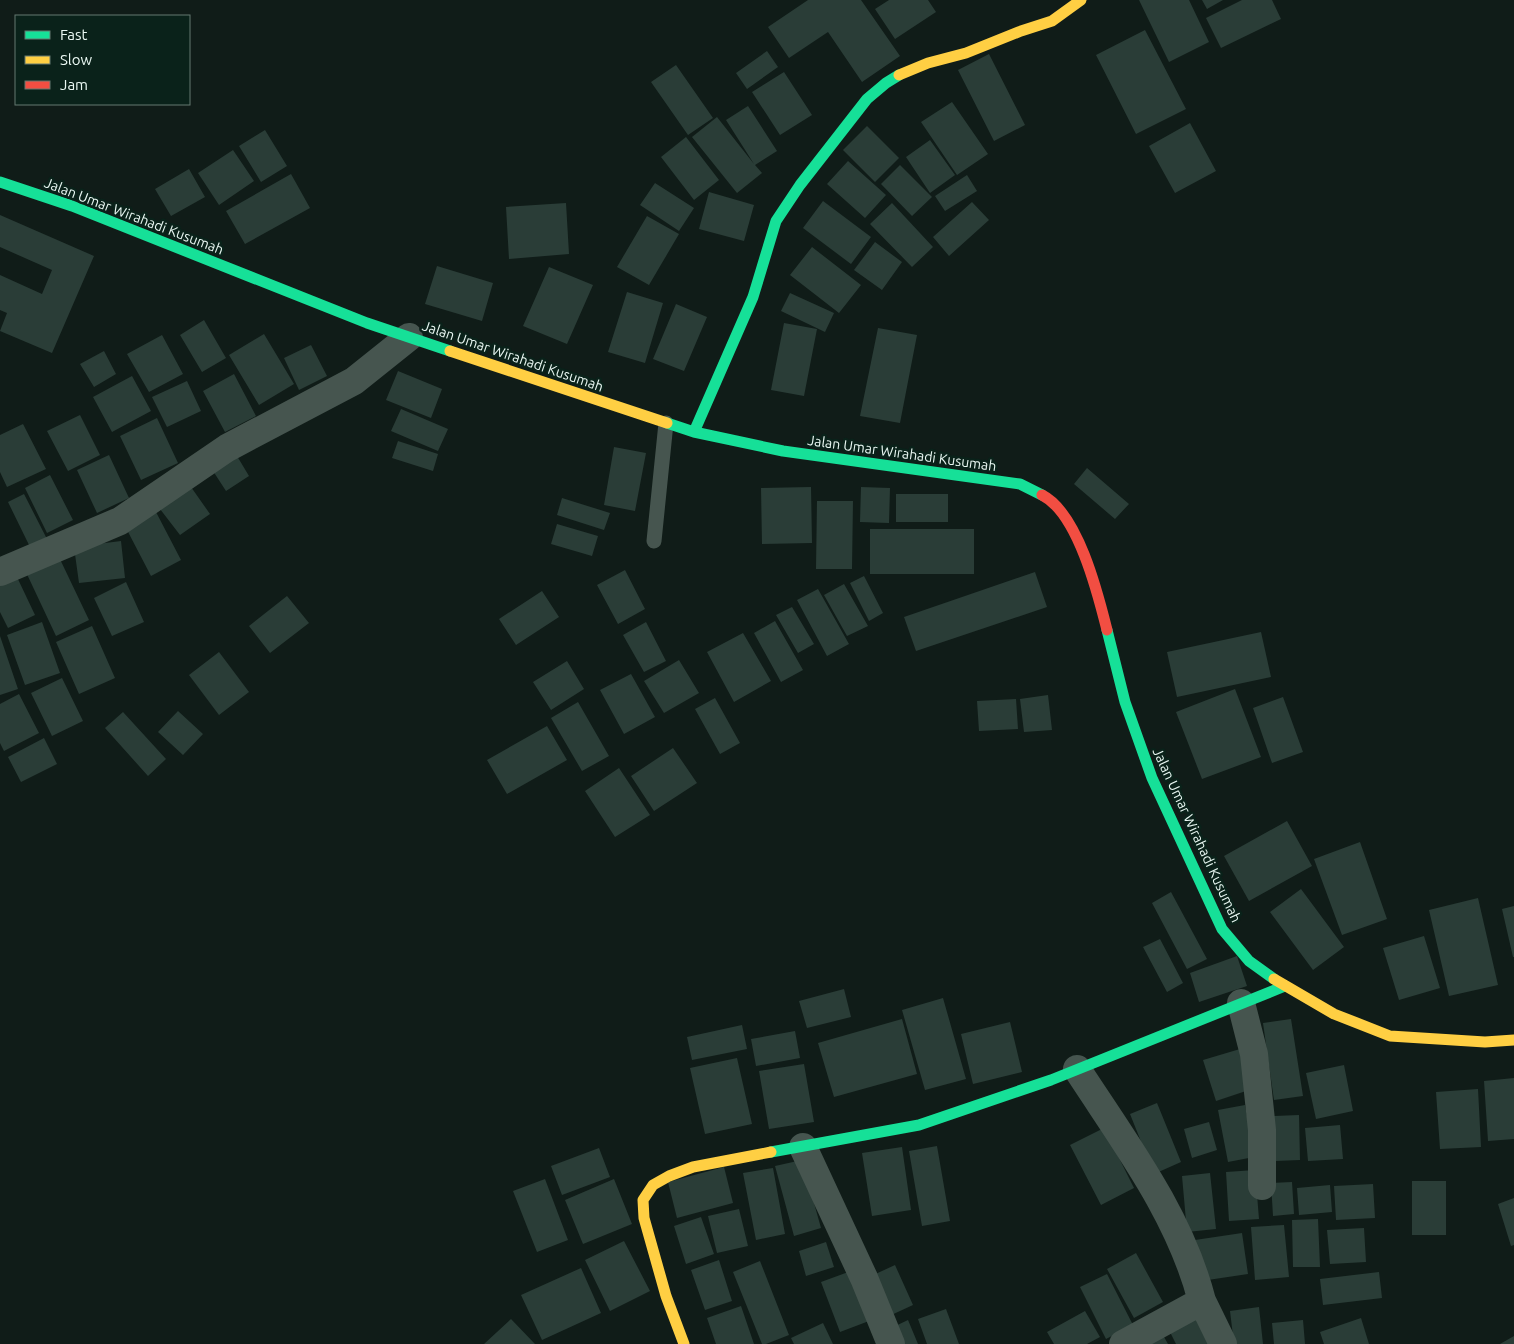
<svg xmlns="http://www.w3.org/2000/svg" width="1514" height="1344" viewBox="0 0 1514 1344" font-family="Ubuntu,sans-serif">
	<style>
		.building { fill: #2a3d37 }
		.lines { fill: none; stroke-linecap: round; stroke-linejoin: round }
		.lane { stroke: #46554f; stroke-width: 15 }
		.street { stroke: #46554f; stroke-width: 28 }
		.fast { stroke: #16e098; stroke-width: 11 }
		.slow { stroke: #ffcf43; stroke-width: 11 }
		.jam { stroke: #f24e42; stroke-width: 11 }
		.labels { text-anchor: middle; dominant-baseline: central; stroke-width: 5; stroke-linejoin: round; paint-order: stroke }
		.street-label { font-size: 14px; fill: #eaf8f3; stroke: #0a221a }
	</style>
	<rect width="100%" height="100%" fill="#101c18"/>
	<path class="building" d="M808 0H861L900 56 862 82 828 32 789 58 768 27Z
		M889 0H928L936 12 895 39 875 9Z
		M1139 0H1189L1209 42 1169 62Z
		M1202 0H1223L1207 9Z
		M1242 0H1272L1281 19 1221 48 1206 18Z
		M1145 30 1186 109 1136 134 1096 55Z
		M767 51 778 67 747 89 736 73Z
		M989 54 1025 125 994 141 958 70Z
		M676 65 713 118 688 135 651 82Z
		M784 72 812 115 780 135 752 92Z
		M952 102 988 154 957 175 921 122Z
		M748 106 777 151 755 165 762 173 737 193 692 137 717 117 754 164 726 120Z
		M1190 123 1216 171 1175 193 1149 146Z
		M867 126 899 158 875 182 843 150Z
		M265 130 287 166 261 182 239 146Z
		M686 137 719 180 694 200 661 157Z
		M930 140 955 175 930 193 906 157Z
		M233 150 254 181 219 205 198 173Z
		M848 161 886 195 865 218 827 184Z
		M900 165 932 197 912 216 881 184Z
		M189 169 205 197 171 216 155 189Z
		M291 174 310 208 245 244 226 211Z
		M967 175 977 191 945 211 935 196Z
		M655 183 694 208 679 231 640 205Z
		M709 192 754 205 744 241 699 229Z
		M823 201 871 237 851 264 803 228Z
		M972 202 989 220 949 256 933 237Z
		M566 203 569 254 509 259 506 207Z
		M892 203 933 247 912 267 870 224Z
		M0 215 94 256 52 353 0 331 7 313 0 310V275L42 294 52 270 0 247Z
		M647 216 679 234 649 285 617 267Z
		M875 242 902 262 882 290 854 270Z
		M812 247 861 285 839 313 790 275Z
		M437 266 493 283 482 321 425 304Z
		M549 267 593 285 567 344 523 326Z
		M627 292 663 303 645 363 608 352Z
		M790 293 834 313 825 332 781 311Z
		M676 304 707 317 684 371 653 359Z
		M204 320 226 358 202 372 180 335Z
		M784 323 817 329 804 396 771 390Z
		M878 328 917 335 900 423 860 416Z
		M264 334 294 384 259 405 229 355Z
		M162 335 183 374 149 392 127 354Z
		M311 345 327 376 299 390 284 358Z
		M104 351 116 374 94 387 80 364Z
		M398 371 442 389 431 418 386 400Z
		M234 374 256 416 225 432 203 391Z
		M132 376 151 411 112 432 93 397Z
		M187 381 201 411 167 427 152 397Z
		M401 409 448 429 438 451 391 431Z
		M80 415 100 455 68 471 47 431Z
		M157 418 178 463 141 480 120 436Z
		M23 424 46 469 7 487 0 472V435Z
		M398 441 438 454 433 471 392 458Z
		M614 447 646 453 635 511 604 505Z
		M109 455 129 498 97 513 77 470Z
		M237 456 249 476 226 491 213 471Z
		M1087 468 1129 504 1115 519 1074 484Z
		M50 475 73 520 47 533 25 488Z
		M191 487 210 514 180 535 160 509Z
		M811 487 812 543 762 544 761 488Z
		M861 487 890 488 889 523 860 522Z
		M24 494 47 539 30 547 8 502Z
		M896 494H948V522H896Z
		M562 498 610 513 604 530 557 515Z
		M817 501H853L852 569H816Z
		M156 512 181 560 151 576 126 528Z
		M557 524 598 536 592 556 551 544Z
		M870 529H974V574H870Z
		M121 541 125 578 79 583 74 547Z
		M58 555 89 620 56 636 25 570Z
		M625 570 645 609 618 624 597 585Z
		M1035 572 1047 607 916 651 904 617Z
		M16 575 35 615 8 628 0 612V582Z
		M864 576 883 613 869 621 850 583Z
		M126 582 144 622 112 636 94 598Z
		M844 584 868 626 847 636 824 595Z
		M818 589 849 644 827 656 797 600Z
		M542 591 559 617 516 645 499 619Z
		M287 596 309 623 270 653 249 626Z
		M792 607 814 644 798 653 776 615Z
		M775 621 803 670 781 682 754 633Z
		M42 622 60 673 25 685 7 635Z
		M646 622 666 661 644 672 623 635Z
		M92 626 115 678 79 694 56 642Z
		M1261 632 1271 677 1177 697 1167 652Z
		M743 633 771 681 734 702 707 652Z
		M0 636 18 689 0 695Z
		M219 652 249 692 219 715 189 675Z
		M679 660 699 693 664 713 644 681Z
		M567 661 584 689 551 710 533 682Z
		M631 674 655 717 624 734 600 690Z
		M62 678 83 721 52 736 31 693Z
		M1235 689 1261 757 1202 779 1176 712Z
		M19 694 39 733 4 751 0 743V704Z
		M1048 695 1052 730 1024 732 1020 699Z
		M1283 697 1303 752 1272 763 1253 708Z
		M715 698 740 743 720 754 695 709Z
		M1016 699 1018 729 979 731 977 701Z
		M578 702 609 756 582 771 551 718Z
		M178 711 203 734 183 755 158 732Z
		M123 712 166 759 148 776 105 728Z
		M547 726 567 760 507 794 487 760Z
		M44 738 57 764 21 782 8 757Z
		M673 748 697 783 654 811 631 776Z
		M619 768 650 815 615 837 585 791Z
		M1287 821 1312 866 1249 901 1224 856Z
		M1360 842 1387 919 1342 935 1314 859Z
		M1301 889 1344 947 1313 970 1270 912Z
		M1171 892 1207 959 1187 969 1152 903Z
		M1478 898 1498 985 1449 996 1429 910Z
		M1514 906V957H1513L1502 909Z
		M1424 936 1440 988 1399 1000 1383 948Z
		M1160 939 1183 983 1167 992 1143 947Z
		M1237 956 1247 986 1199 1002 1190 973Z
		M844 989 851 1017 807 1028 799 1001Z
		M943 998 966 1079 925 1090 902 1010Z
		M902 1019 917 1074 834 1097 818 1043Z
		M1291 1019 1303 1096 1274 1100 1263 1023Z
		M1010 1022 1022 1072 973 1084 961 1034Z
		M742 1025 747 1049 692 1060 687 1037Z
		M795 1031 800 1058 756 1066 751 1039Z
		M1240 1049 1252 1089 1216 1101 1203 1060Z
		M737 1058 752 1124 705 1134 690 1068Z
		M804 1064 814 1122 769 1129 759 1071Z
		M1344 1065 1353 1111 1316 1119 1306 1073Z
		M1514 1078V1139L1488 1141 1484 1081Z
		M1478 1089 1481 1147 1440 1149 1436 1092Z
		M1157 1103 1181 1162 1154 1174 1130 1114Z
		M1245 1105 1254 1157 1228 1162 1218 1110Z
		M1299 1115 1300 1160 1275 1161 1274 1116Z
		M1209 1122 1217 1150 1192 1158 1184 1129Z
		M1340 1125 1343 1159 1308 1161 1305 1128Z
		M1104 1128 1134 1188 1101 1205 1070 1145Z
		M937 1146 950 1221 922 1226 909 1151Z
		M902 1147 911 1210 872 1216 862 1153Z
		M599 1148 610 1177 562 1195 551 1166Z
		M802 1160 821 1228 794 1236 775 1166Z
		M724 1167 733 1203 677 1218 668 1182Z
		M773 1168 785 1234 756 1240 743 1173Z
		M1255 1170 1259 1219 1229 1221 1226 1172Z
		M1210 1173 1216 1229 1187 1232 1182 1176Z
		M545 1179 568 1240 537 1252 513 1191Z
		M614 1179 632 1224 583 1244 565 1200Z
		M1412 1181H1446V1235H1412Z
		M1292 1182 1294 1214 1273 1216 1271 1183Z
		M1373 1184 1375 1218 1336 1220 1334 1186Z
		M1330 1185 1332 1212 1299 1215 1297 1188Z
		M1514 1198V1245L1511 1246 1498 1204Z
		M739 1209 748 1246 717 1253 708 1216Z
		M701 1217 714 1254 686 1264 674 1226Z
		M1318 1219 1320 1267H1293L1292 1220Z
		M1284 1225 1289 1277 1255 1280 1251 1227Z
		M1364 1228 1366 1262 1330 1264 1327 1230Z
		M1242 1233 1248 1274 1201 1281 1195 1240Z
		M624 1241 650 1291 610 1311 585 1260Z
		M826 1242 834 1267 806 1276 799 1251Z
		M1136 1253 1163 1302 1134 1318 1107 1269Z
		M719 1260 732 1301 705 1310 691 1270Z
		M760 1261 789 1335 766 1344H762L733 1272Z
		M895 1265 913 1305 887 1317 869 1277Z
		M581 1268 601 1313 542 1340 521 1295Z
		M851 1271 869 1321 840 1332 821 1282Z
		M1379 1272 1382 1298 1323 1305 1320 1279Z
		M1107 1274 1133 1325 1106 1339 1080 1287Z
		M741 1306 754 1344H716L707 1318Z
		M1259 1307 1263 1344H1234L1230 1311Z
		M946 1309 959 1344H927L918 1319Z
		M1085 1311 1100 1337 1087 1344H1054L1047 1332Z
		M1194 1313 1209 1344H1176L1167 1326Z
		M1361 1318 1369 1344H1324L1320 1332Z
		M511 1319 535 1344H484Z
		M908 1320 918 1344H896L889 1329Z
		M1303 1320 1305 1344H1274L1272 1323Z
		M823 1323 833 1344H794L791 1338Z
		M1160 1330 1168 1344H1135Z
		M1514 1336V1344H1500Z"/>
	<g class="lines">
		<path class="lane" d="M654 541 666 423"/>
		<path class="street" d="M0 572 120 521 227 448 354 381 409 337
			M1241 1003 1254 1054 1262 1130V1186
			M1077 1069C1125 1143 1180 1215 1202 1301L1123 1344
			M803 1147 864 1278 891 1344
			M1202 1301 1223 1344"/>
		<path class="fast" d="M0 182 72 206 367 323 450 351
			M667 423 694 432 783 451 1020 484 1042 495
			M694 432 753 297 776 221 800 185 867 99 886 83 899 75
			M1107 630 1125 702 1152 778 1222 929 1249 961 1274 979
			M771 1152 919 1125 1051 1080 1285 986"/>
		<path class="slow" d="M899 75 928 63 966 53 1021 31 1052 21 1081 0
			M450 351 667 423
			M1274 979 1334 1014 1390 1036 1485 1042 1514 1040
			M684 1344 666 1296 644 1218 643 1200 653 1185 669 1176 693 1167 771 1152"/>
		<path class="jam" d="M1042 495C1078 513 1098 594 1107 630"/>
	</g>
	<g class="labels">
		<g class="street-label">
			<text transform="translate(134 216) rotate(21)">Jalan Umar Wirahadi Kusumah</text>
			<text transform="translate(513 356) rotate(19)">Jalan Umar Wirahadi Kusumah</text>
			<text transform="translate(902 453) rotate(8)">Jalan Umar Wirahadi Kusumah</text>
			<text transform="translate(1197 835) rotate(65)">Jalan Umar Wirahadi Kusumah</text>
		</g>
	</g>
	<rect x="15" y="15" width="175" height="90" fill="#0a221a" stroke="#647871"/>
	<rect x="25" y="31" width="25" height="8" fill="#16e098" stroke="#647871"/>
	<text x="60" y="40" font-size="15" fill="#eaf8f3">Fast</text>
	<rect x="25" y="56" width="25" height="8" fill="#ffcf43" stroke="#647871"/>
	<text x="60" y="65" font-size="15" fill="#eaf8f3">Slow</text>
	<rect x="25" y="81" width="25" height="8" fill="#f24e42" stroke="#647871"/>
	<text x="60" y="90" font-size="15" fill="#eaf8f3">Jam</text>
</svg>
